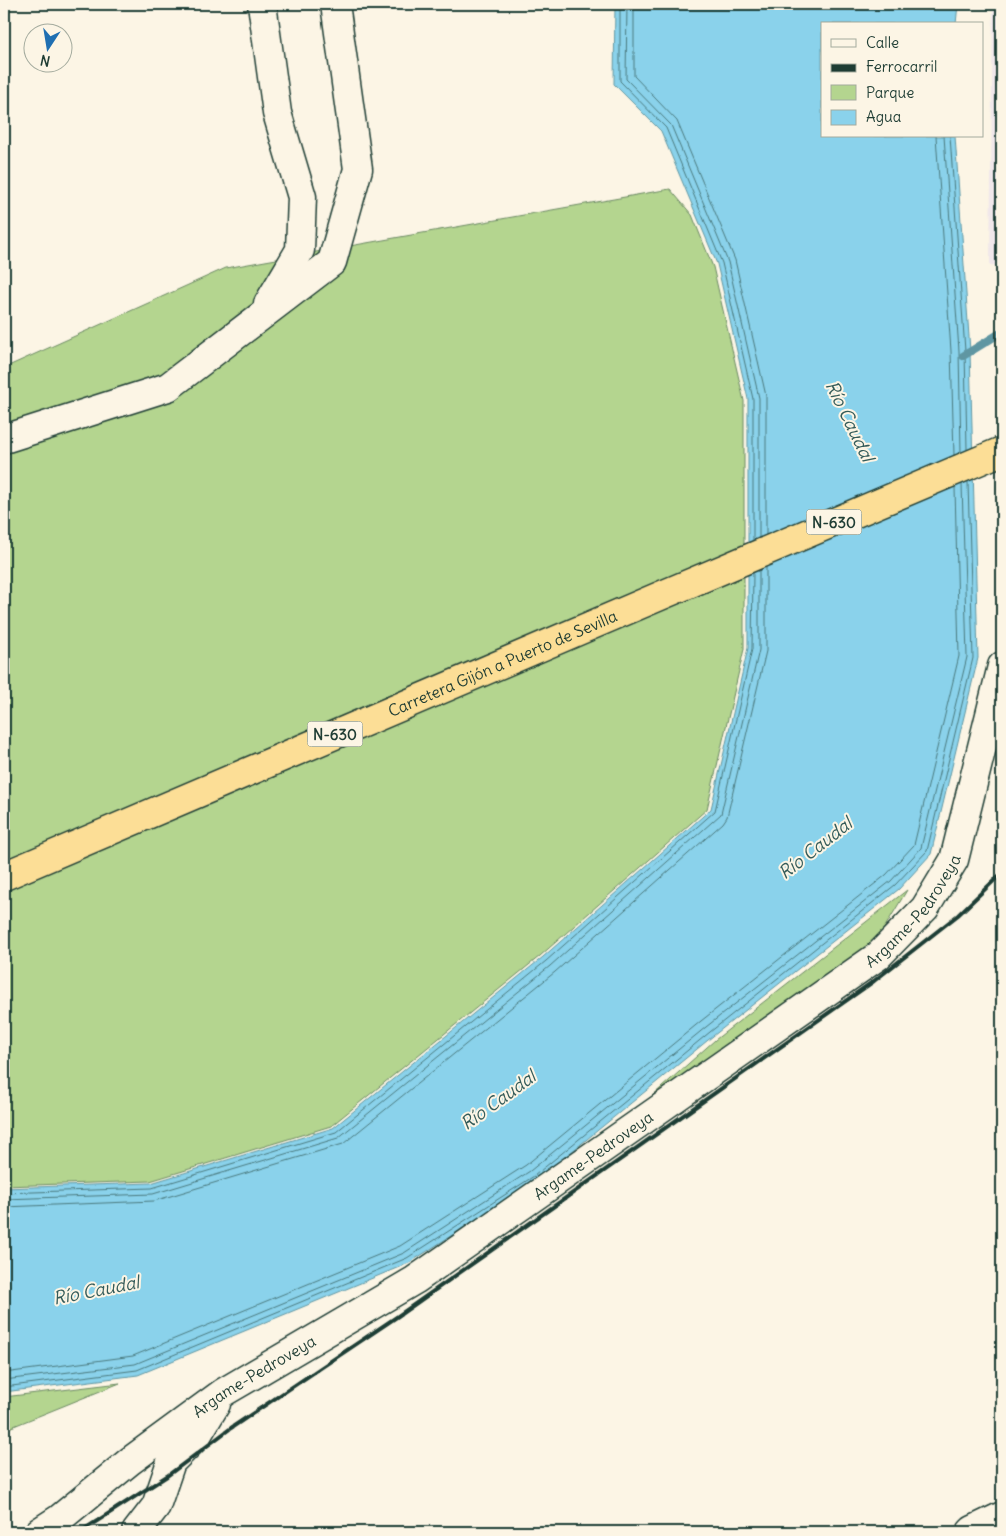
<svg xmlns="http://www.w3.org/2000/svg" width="1006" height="1536" viewBox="0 0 1006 1536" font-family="Delius,sans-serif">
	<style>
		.built { fill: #f0e7ea }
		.green { fill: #b4d58f; stroke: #6a8962 }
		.water { fill: #8ad2eb; stroke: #5f96a2 }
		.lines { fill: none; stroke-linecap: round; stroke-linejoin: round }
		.shore { stroke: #4a797d; stroke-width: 1 }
		.stream { stroke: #5f96a2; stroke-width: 8 }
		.minor-casing { stroke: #1f3d34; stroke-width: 31 }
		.highway-casing { stroke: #1f3d34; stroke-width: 31 }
		.minor { stroke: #fcf5e5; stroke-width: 28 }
		.highway { stroke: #fcde96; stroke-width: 28 }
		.rail { stroke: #1f3d34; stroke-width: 4 }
		.labels { text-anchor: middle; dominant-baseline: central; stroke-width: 4; stroke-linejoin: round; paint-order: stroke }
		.shield { fill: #fcf5e5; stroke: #617469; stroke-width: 1 }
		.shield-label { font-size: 15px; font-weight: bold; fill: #1f3d34 }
		.street-label { font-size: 16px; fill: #1f3d34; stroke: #fcf5e5 }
		.water-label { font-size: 18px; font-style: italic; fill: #345b59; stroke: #fcf5e5 }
	</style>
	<rect width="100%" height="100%" fill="#fcf5e5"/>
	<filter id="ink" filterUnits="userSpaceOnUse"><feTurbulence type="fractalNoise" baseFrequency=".02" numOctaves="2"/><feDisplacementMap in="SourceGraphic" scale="10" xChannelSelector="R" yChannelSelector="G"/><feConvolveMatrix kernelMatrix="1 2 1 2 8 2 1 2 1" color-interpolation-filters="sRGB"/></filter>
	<g filter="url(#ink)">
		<path class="built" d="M993 4H1002V266L990 265Z"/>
		<path class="green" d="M670 189 692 215 713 267 744 401V649L707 809 540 956 331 1126 150 1181 4 1186V368L226 268Z
			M907 890 879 937 598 1144 715 1040Z
			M120 1383 4 1430V1397Z"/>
		<path class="water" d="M615 4H958L956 24H822V136H955L970 351 978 658 931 854 899 889 713 1036 537 1180 409 1263 138 1375 4 1392V1188L151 1183 333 1128 543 957 711 809 748 648V399L717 264 661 131 614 84Z"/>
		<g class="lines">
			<path class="shore" d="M620 4V81L666 128 722 263 753 399V540
				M627 4 626 79 671 125 728 262 759 398V538
				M634 4V76L677 121 735 260 766 396V535
				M936 136 951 351 954 455
				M944 136 959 351 961 452
				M950 136 965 351 967 449
				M4 1193 152 1188 336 1132 546 961 715 811 752 649 753 573
				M4 1199 153 1194 338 1138 550 966 721 814 759 650V570
				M4 1207 154 1201 343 1144 555 972 723 823 727 817 766 651V567
				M4 1373 133 1356 400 1246 526 1165 701 1021 886 875 914 845 959 656 955 487
				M4 1380 135 1364 404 1253 530 1171 706 1027 891 881 921 848 967 657 962 484
				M4 1387 137 1370 407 1258 534 1176 710 1032 895 885 927 851 973 658 968 482"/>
			<path class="stream" d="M963 356 1002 332"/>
			<g class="minor-casing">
				<g id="minor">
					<path d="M262 4 277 113 302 197 300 250 268 304"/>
					<path d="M4 439 168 387 332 262 358 169 335 4"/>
					<path id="s1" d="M39 1532 59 1519 130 1461 224 1392 415 1280 878 956 925 908 954 860 1002 666"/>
					<path d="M136 1532 156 1506 171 1462 196 1437 216 1404"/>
					<path d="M971 1532 973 1530 1002 1516"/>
				</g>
			</g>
			<g class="highway-casing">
				<g id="highway">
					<path id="s2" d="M4 876 667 593 1002 451"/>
				</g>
			</g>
			<use href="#minor" class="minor"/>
			<use href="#highway" class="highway"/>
			<path class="rail" d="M80 1532 167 1476 231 1428 398 1316 874 981 958 915 1002 873"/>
		</g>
	</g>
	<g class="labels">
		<g class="shield">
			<rect x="806.5" y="509.5" width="55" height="25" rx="4"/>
			<rect x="307.5" y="721.5" width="55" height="25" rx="4"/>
		</g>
		<g class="shield-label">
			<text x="834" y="522">N-630</text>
			<text x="335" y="734">N-630</text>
		</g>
		<g class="street-label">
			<text stroke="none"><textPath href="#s2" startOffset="542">Carretera Gijón a Puerto de Sevilla</textPath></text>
			<text stroke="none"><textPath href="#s1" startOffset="1076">Argame-Pedroveya</textPath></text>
			<text stroke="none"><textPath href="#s1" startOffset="671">Argame-Pedroveya</textPath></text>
			<text stroke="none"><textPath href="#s1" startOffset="266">Argame-Pedroveya</textPath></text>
		</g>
		<g class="water-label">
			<text transform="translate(850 421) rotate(64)">Río Caudal</text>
			<text transform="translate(815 848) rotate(-38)">Río Caudal</text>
			<text transform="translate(498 1100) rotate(-36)">Río Caudal</text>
			<text transform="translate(96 1290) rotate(-11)">Río Caudal</text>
		</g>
	</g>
	<rect width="1006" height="1536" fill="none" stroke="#fcf5e5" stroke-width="20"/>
	<rect x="10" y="10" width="986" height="1516" fill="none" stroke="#1f3d34" stroke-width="2" filter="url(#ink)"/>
	<rect x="821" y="22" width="162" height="115" fill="#fcf5e5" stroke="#a4ab9e"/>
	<rect x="831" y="39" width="25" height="8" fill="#fcf5e5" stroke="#a4ab9e"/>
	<text x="866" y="48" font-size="15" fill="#1f3d34">Calle</text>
	<rect x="831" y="64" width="25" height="8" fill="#1f3d34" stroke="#a4ab9e"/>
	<text x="866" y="72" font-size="15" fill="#1f3d34">Ferrocarril</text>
	<rect x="831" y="85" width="25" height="15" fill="#b4d58f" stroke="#a4ab9e"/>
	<text x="866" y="98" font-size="15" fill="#1f3d34">Parque</text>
	<rect x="831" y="110" width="25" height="15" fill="#8ad2eb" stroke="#a4ab9e"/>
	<text x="866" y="122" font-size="15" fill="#1f3d34">Agua</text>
	<g transform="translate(48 48) rotate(192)"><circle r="24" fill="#fcf5e5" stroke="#a4ab9e"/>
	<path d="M0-4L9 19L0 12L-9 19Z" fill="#1f6fb2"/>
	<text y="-8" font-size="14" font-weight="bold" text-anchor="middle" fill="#1f3d34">N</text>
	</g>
</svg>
